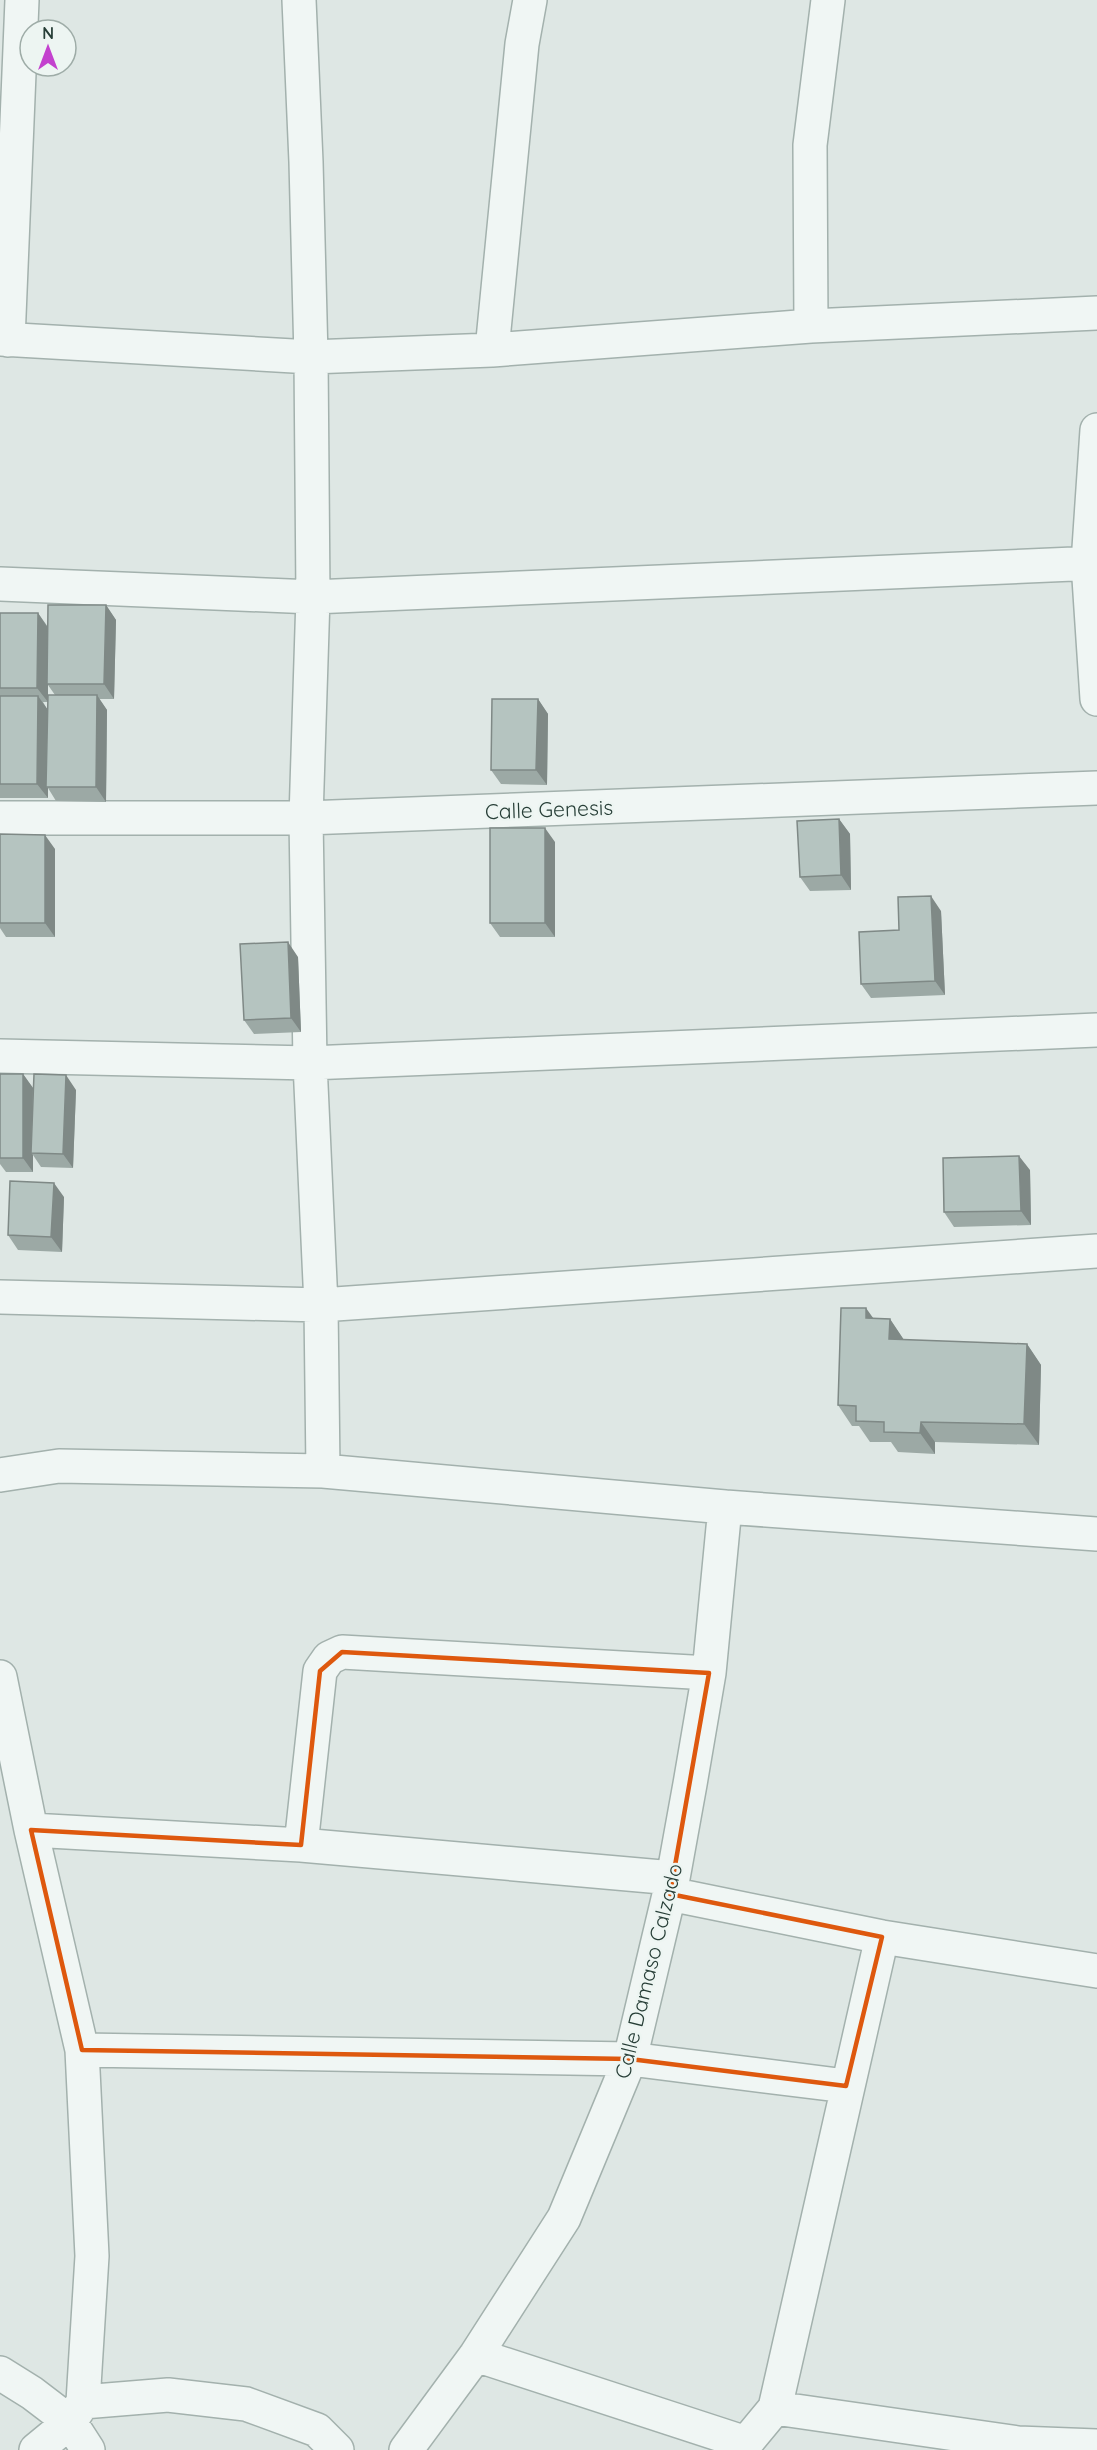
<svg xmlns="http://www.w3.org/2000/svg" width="1097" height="2450" viewBox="0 0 1097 2450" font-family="Quicksand,sans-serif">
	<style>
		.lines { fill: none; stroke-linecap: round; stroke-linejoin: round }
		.minor-casing { stroke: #a3b1ad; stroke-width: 36 }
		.minor { stroke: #f0f6f4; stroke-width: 33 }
		.wall { fill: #9ca9a5; fill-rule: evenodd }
		.shaded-wall { fill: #7f8986 }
		.building { fill: #b5c4c0; stroke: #7f8986; stroke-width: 1.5 }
		.marked { fill: none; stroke: #de580e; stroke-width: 4.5; stroke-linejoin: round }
		.labels { text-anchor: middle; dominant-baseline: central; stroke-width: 5; stroke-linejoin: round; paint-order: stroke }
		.street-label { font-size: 21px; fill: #273e37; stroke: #edf5f2 }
	</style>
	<rect width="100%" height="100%" fill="#dee7e4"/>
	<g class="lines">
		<g class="minor-casing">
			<path id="minor" d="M299 0 306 162 311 357 313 597 306 818 310 1063 321 1305 323 1471
				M811 326 810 145 828 0
				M0 339 311 357 492 350 811 326 1097 313
				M8 340 22 0
				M492 350 522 44 530 0
				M1097 430 1088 563 1097 699
				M0 584 313 597 1097 563
				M0 818H306L1097 788
				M0 1056 310 1063 1097 1030
				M0 1297 321 1305 1097 1251
				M0 1475 59 1466 323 1471 725 1507 1097 1534
				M0 1677 31 1830 82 2050 92 2256 83 2402
				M31 1830 301 1845 673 1878
				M301 1845 320 1671 329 1658 342 1652 709 1673
				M670 1894 882 1937 1097 1971
				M82 2050 630 2059 846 2086
				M476 2355 746 2443
				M0 2373 32 2393 70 2422 88 2450
				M775 2408 1018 2443 1097 2446
				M36 2450 70 2422 83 2402 168 2395 246 2404 317 2430 337 2450
				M406 2450 476 2355 564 2218 630 2059 673 1878 690 1784 709 1673 725 1507
				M743 2450 746 2443 775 2408 882 1937"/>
		</g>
		<use href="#minor" class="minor"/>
	</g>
	<path class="wall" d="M106 605 116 620 114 699H99L107 710 106 802 56 801 48 788V798H0V613H38L48 627ZM48 685 55 695 48 702ZM43 702H48L47 709Z
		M538 699 548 714 547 785 501 784 491 770Z
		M839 819 850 834 851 890 810 891 800 877Z
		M0 834 55 849V937H6L0 928Z
		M555 842V937H500L490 923Z
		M941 911 945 995 871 998 861 984Z
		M298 957 301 1032 254 1034 244 1020Z
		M0 1074H23L33 1088 76 1090 73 1168 41 1167 33 1155V1172H6L0 1164Z
		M1030 1170 1031 1225 954 1227 944 1212Z
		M64 1197 62 1252 18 1250 8 1235Z
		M874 1318 890 1319 904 1340 1027 1344 1041 1365 1039 1445 935 1442V1454L898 1452 891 1442H870L859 1426H852L838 1405Z"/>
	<path class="shaded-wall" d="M106 605 116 620 114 699 104 684Z
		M38 613 48 628V702L37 688Z
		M97 695 107 710 106 802 96 787Z
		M38 696 48 710 46 787 48 788V798L37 784Z
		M538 699 548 714 547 785 536 770Z
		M839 819 850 834 851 890 841 875Z
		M545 828 555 842V937L545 923Z
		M45 835 55 849V937L45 923Z
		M931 896 941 911 945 995 935 981Z
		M288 942 298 957 301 1032 291 1018Z
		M23 1074 33 1088 31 1153 33 1155V1172L23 1158Z
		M66 1075 76 1090 73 1168 63 1154Z
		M1019 1156 1030 1170 1031 1225 1021 1211Z
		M54 1183 64 1197 62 1252 51 1237Z
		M866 1308 881 1329 866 1318Z
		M890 1319 904 1340 889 1339Z
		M1027 1344 1041 1365 1039 1445 1024 1424Z
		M921 1422 935 1442V1454L920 1433Z"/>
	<path class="building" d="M48 605H106L104 684H47Z
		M0 613H38L37 688H0Z
		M48 695H97L96 787H46Z
		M0 696H38L37 784H0Z
		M492 699H538L536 770H491Z
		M839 819 841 875 800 877 797 821Z
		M490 828H545V923H490Z
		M0 834 45 835V923H0Z
		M931 896 935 981 861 984 859 932 899 930 898 897Z
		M288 942 291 1018 244 1020 240 944Z
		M0 1074H23V1158H0Z
		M34 1074 66 1075 63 1154 31 1153Z
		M1019 1156 1021 1211 944 1212 943 1158Z
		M10 1181 54 1183 51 1237 8 1235Z
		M841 1308H866V1318L890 1319 889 1339 1027 1344 1024 1424 921 1422 920 1433 884 1432V1422L856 1421V1406L838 1405Z"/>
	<path class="marked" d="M342 1652 709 1673 670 1894 882 1937 846 2086 630 2059 82 2050 31 1830 301 1845 320 1671Z"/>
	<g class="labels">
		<g class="street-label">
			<text transform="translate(549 809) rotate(-2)">Calle Genesis</text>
			<text transform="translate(648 1971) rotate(-76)">Calle Damaso Calzado</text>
		</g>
	</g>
	<g transform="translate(48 48)"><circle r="28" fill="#edf5f2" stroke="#9eaca7" stroke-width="1.5"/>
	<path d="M0-4.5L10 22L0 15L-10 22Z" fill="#c341ce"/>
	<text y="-9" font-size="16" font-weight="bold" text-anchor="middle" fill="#273e37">N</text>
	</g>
</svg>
